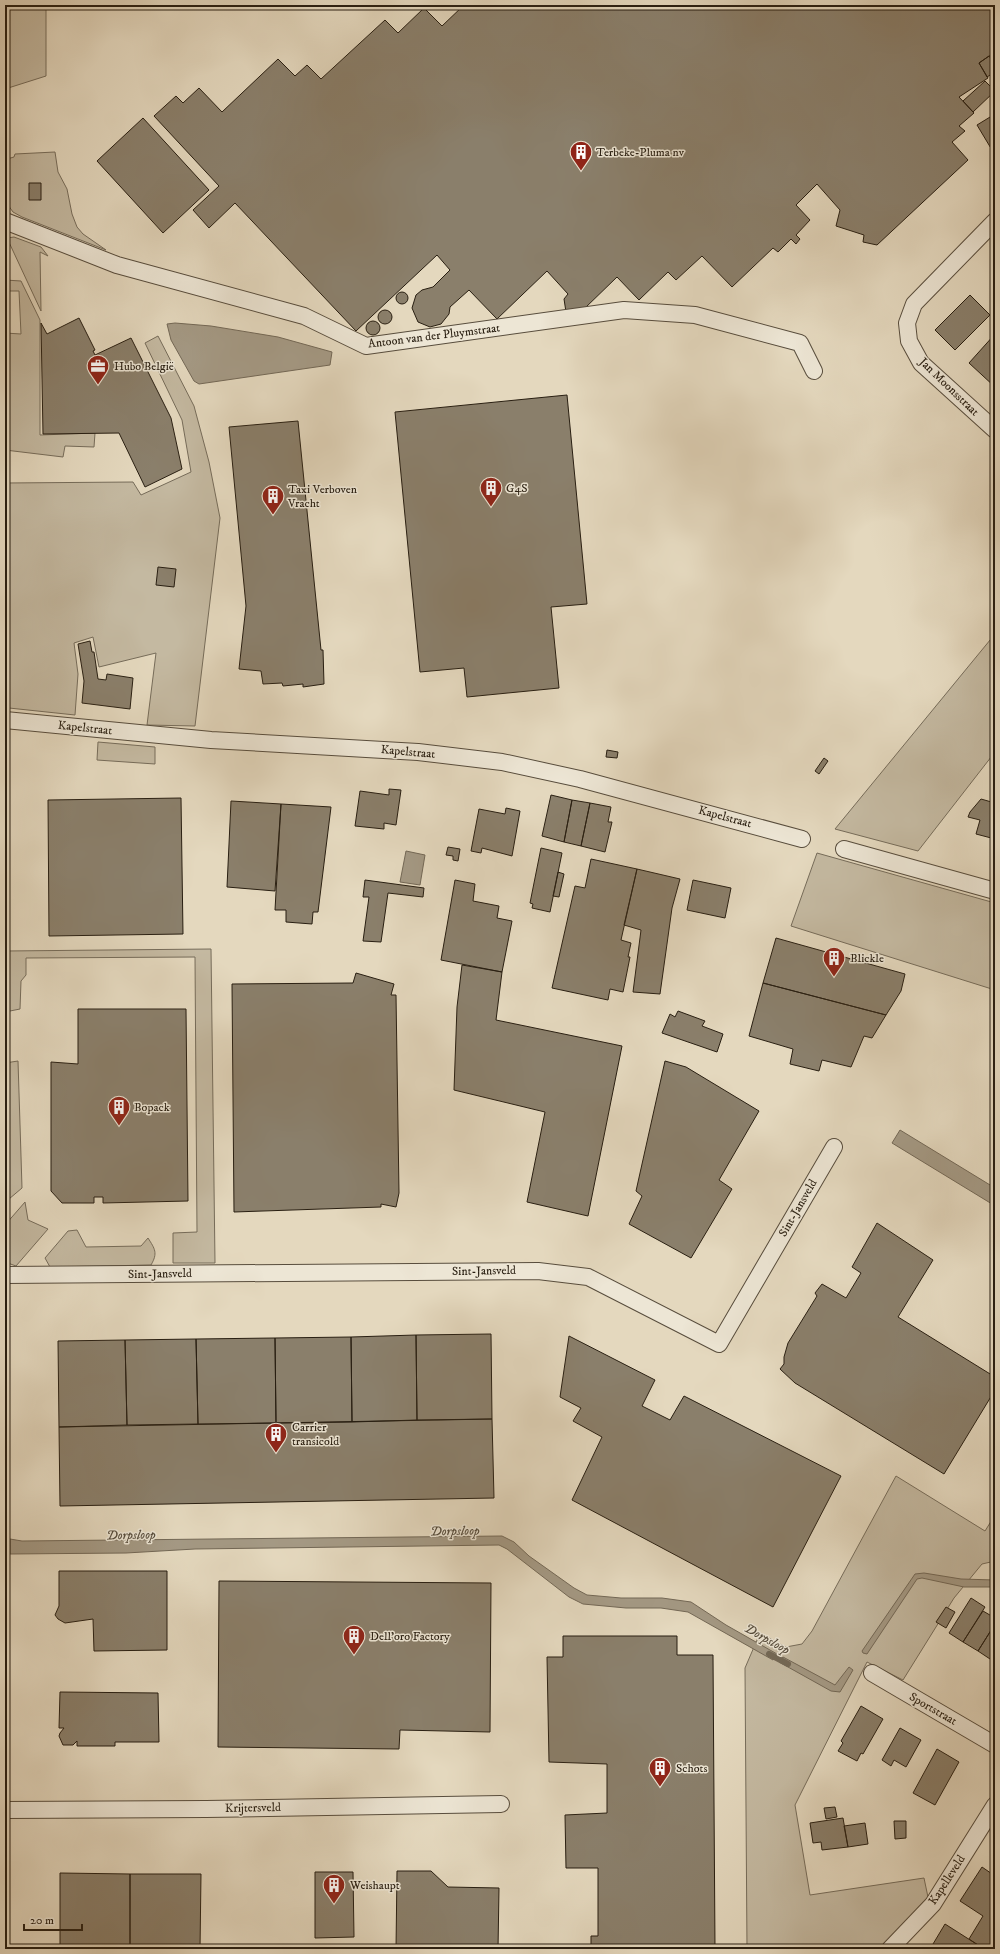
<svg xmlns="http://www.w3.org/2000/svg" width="1000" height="1954" viewBox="0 0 1000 1954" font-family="'IM FELL DW Pica',serif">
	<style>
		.green { fill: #c4b9a1; stroke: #766c5a }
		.water { fill: #a49984; stroke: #736856 }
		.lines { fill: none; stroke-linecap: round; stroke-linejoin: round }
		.stream { stroke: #736856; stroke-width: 6 }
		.building { fill: #8a7f6b; stroke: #291f12 }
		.minor-casing { stroke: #584d3d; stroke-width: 18 }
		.minor { stroke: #ede6d5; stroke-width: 16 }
		.labels { text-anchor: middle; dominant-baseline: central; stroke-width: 3; stroke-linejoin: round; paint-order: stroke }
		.poi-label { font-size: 12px; fill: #291f12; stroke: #ede6d5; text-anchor: start }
		.street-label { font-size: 12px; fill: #291f12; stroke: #ede6d5 }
		.water-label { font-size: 13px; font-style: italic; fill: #544a3a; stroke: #ede6d5 }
	</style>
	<rect width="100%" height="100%" fill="#e4d8be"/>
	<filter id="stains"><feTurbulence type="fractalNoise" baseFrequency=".005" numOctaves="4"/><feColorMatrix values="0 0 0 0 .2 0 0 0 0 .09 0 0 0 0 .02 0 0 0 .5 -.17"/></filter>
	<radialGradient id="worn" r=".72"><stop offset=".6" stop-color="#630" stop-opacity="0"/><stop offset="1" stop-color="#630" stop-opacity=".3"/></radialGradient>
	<path class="green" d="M5 5H46V76L5 89Z
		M55 152 58 172 67 189 72 214 77 227 83 234 106 250 22 217 13 212 8 205 7 159 14 157 15 154Z
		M14 237 41 247 48 256 40 252 41 311 7 238Z
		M5 280 21 281 40 320V435L95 433 94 447 65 446 63 457 5 450V333L21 334 19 291H5Z
		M158 336 194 406 209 462 220 518 195 726 147 725 156 653 99 667 93 637 74 643 78 674 75 715 9 708 5 706V483L133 482 141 495 191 472 182 420 145 343Z
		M995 634V752L918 851 835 829Z
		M98 742 155 747V764L97 760Z
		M817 853 995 903V990L791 926Z
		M211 949 215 1263H173V1233L197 1232 195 957 26 958V975L21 981 20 1009 5 1012V951Z
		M18 1061 22 1188 9 1199 5 1197V1063Z
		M25 1202 28 1220 48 1229 16 1266 5 1262V1225Z
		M77 1230 86 1247 141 1246 148 1238C155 1249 158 1253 151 1265L50 1267 45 1258 68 1231Z
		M896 1476 985 1531 995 1515V1561L982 1564 954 1598 903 1680 867 1662 795 1805 810 1895 924 1878 929 1902 884 1949H747L745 1668 760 1633 786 1647 802 1644 812 1631Z"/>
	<path class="water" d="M175 323 211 326 278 337 332 352 330 365 199 384 194 381 171 340 167 324Z
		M406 851 425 855 420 885 400 882Z
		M900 1130 995 1188V1200L992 1204 892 1143Z
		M502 1536 514 1542 529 1556 574 1588 587 1595 621 1598H662L691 1602 726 1625 777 1654 773 1660 688 1612 661 1608H626L583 1604 569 1597 507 1549 499 1545 195 1549 126 1553 10 1554V1539L22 1541Z
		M924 1573 961 1579 995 1580V1587H964L922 1578 917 1579 867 1654 863 1653 862 1651 915 1574Z
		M783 1657 835 1685 849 1667 853 1670 840 1692 831 1691 779 1662Z"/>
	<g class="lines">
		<path class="stream" d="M769 1654 788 1664"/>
	</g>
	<path class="building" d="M464 5H489L492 8 495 5H995V52L979 63 988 78 959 97 974 113 959 126 965 131 952 142 968 160 877 245 863 242 864 235 836 226 840 210 817 184 796 205 810 220 796 235 800 239 796 244 791 239 778 252 773 248 732 287 702 256 676 280 668 272 639 300 617 277 584 309 566 312 564 299 568 294 547 271 497 319 469 290 450 307 449 314 441 324 430 327 418 322 412 308 416 295 422 290 433 287 450 270 437 255 356 331 235 203 209 228 193 210 219 186 154 116 176 96 183 103 199 88 222 112 278 59 295 76 307 65 321 79 385 20 398 33 424 8 442 26Z
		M989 56 995 65V72L987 77 979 63Z
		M985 81 995 91 973 112 963 101Z
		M995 114V155L977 125Z
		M143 118 209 190 163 233 97 161Z
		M29 183H41V200H29Z
		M396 298a6 6 0 1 1 12 0a6 6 0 1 1-12 0Z
		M970 295 990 315 955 350 935 330Z
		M378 317a7 7 0 1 1 14 0a7 7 0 1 1-14 0Z
		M79 318 95 350 93 351 95 355 131 338 171 418 182 469 145 487 119 433 43 434 41 323 47 334Z
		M366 328a7 7 0 1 1 14 0a7 7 0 1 1-14 0Z
		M995 334V387L969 363Z
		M567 395 587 604 551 607 559 688 467 697 464 668 420 672 395 412Z
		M298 421 321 650H323L324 684 303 687V684L283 686 282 683 263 684 261 671 239 669 246 606 229 427Z
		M158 567 176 569 174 587 156 585Z
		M90 641 92 652H94L98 679 106 680 107 674 133 678 130 709 82 703 84 681 78 644Z
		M607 750 618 752 617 758 606 757Z
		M824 758 828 761 819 774 815 771Z
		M389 789 401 790 396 825 384 823V829L355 826 360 791 389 795Z
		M551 795 572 800 564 842 542 836Z
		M181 798 183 934 49 936 48 800Z
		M981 799 995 803V839L976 834 980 820 968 817 970 812Z
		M572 800 590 803 581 846 564 842Z
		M231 801 281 804 275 891 227 887Z
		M590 803 611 807 608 822H612L605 852 581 846Z
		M281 804 331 807 318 912H313L312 924 286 922V910H275Z
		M506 808 520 811 512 856 482 848 481 853 471 851 479 809 505 814Z
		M448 847 460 849 458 861 453 860V856L446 855Z
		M541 848 562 853 550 912 532 908 533 904 530 903Z
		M591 859 637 869 621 940 631 943 628 957H630L623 992 610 989 608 1000 552 988 575 886 585 888Z
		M637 869 680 879 672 908 660 994 633 992 641 930 624 925Z
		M558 872 564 874 559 897 553 896Z
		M365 880 424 888 423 897 388 893 381 942 363 941 369 897H363Z
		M455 880 475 884 473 901 499 906 497 918 512 921 502 972 441 960Z
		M693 880 731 888 725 918 687 910Z
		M776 938 905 974 901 991 886 1015 763 983Z
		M462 965 502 972 496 1020 622 1046 588 1216 527 1202 545 1112 454 1090 457 1007Z
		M356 973 394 984 391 995H396L399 1193 396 1207 381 1204V1207L234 1212 232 984 353 983Z
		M763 983 886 1015 872 1038 864 1036 851 1067 822 1060 819 1071 790 1064 793 1049 749 1036Z
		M78 1009H186L188 1201 103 1203V1197H94V1203H62L51 1191V1062L78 1064Z
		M678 1011 705 1021 702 1026 723 1034 717 1052 662 1033 670 1014 675 1017Z
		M665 1061 686 1067 759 1111 719 1180 732 1189 691 1258 629 1224 642 1196 636 1191Z
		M877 1223 933 1260 898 1317 995 1377V1390L944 1474 795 1383 780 1369 784 1364V1357L788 1343 817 1296 815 1293 822 1284 846 1298 861 1273 852 1267Z
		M491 1334 492 1419 417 1420 416 1335Z
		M416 1335 417 1420 352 1422 351 1337Z
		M569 1336 655 1380 642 1406 670 1420 684 1396 841 1476 773 1607 572 1500 602 1437 573 1421 581 1408 560 1397Z
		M351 1337 352 1422 276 1423 275 1338Z
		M275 1338 276 1423 198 1424 196 1339Z
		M196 1339 198 1424 127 1425 125 1340Z
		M125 1340 127 1425 59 1427 58 1341Z
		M492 1419 494 1498 60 1506 59 1427Z
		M59 1571H167V1650L94 1651 93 1619 65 1623 58 1619 55 1615 59 1606Z
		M219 1581 491 1583 490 1732 400 1730 399 1749 218 1747Z
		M971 1598 985 1607 963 1642 949 1633Z
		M946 1607 955 1612 946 1628 936 1622Z
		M983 1611 995 1618V1624L978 1651 963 1642Z
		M995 1624V1657L993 1661 978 1651Z
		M563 1636H677V1655H713L715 1949H591V1936H598V1868H566L565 1815 607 1813V1764L549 1762 547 1657H563Z
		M60 1692 158 1693 159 1742H115V1746H77V1741L73 1745H63L59 1736 60 1733 64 1728H59Z
		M861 1706 883 1719 863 1754 861 1753 857 1761 838 1751 843 1743 841 1741Z
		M900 1728 921 1740 906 1767 894 1760 891 1766 882 1760Z
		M937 1749 959 1762 935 1805 913 1793Z
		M835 1807 837 1817 826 1819 824 1808Z
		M843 1818 848 1847 822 1850 821 1842 813 1843 810 1823Z
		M894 1821H906V1838L895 1839Z
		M865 1823 868 1844 848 1847 844 1826Z
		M982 1867 995 1876V1918L992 1922 995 1924V1931L993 1935 995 1936V1949H984L969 1939 983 1916 960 1901Z
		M397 1871H431L448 1887 499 1888 498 1949H396Z
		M315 1872H353L354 1937 315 1938Z
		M60 1873 130 1874V1949H60Z
		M130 1874H201L200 1949H130Z
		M945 1924 978 1945 976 1949H930Z
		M272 1946H354V1949H272Z"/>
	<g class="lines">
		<g class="minor-casing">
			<path id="minor" d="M5 221 117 265 304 316 366 346 624 310 695 315 800 343 814 371
				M995 221 914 304 907 323 909 341 921 363 995 430
				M5 720 211 740 418 752 502 762 580 779 802 839
				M844 849 995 891
				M5 1275 538 1271 588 1277 719 1344 834 1147
				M872 1673 995 1745
				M5 1810 206 1809 501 1804
				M890 1949 933 1904 995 1805"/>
		</g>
		<use href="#minor" class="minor"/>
	</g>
	<defs>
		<g id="building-pin" transform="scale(1.15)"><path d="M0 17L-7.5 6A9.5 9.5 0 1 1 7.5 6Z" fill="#8f2418" stroke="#ede6d5"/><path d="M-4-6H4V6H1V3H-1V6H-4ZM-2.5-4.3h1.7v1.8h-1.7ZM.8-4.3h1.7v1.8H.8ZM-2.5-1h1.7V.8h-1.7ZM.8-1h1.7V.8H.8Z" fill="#fff"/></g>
		<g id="office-pin" transform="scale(1.15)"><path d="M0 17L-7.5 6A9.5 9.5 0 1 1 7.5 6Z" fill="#8f2418" stroke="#ede6d5"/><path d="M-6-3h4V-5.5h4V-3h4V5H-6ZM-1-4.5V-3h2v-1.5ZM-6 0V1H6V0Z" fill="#fff"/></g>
	</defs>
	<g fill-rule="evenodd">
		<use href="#building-pin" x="581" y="152"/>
		<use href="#office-pin" x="98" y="366"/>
		<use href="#building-pin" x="491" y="488"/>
		<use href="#building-pin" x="273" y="496"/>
		<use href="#building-pin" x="834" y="958"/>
		<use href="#building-pin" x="119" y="1107"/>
		<use href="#building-pin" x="276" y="1434"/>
		<use href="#building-pin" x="354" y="1636"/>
		<use href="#building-pin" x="660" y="1768"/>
		<use href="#building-pin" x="334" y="1885"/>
	</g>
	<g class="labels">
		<g class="poi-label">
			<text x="596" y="152">Terbeke-Pluma nv</text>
			<text x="114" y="366">Hubo België</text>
			<text x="506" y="488">G4S</text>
			<text x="288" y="489">Taxi Verboven<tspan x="288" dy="14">Vracht</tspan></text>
			<text x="850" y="958">Blickle</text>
			<text x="134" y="1107">Bopack</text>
			<text x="292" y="1427">Carrier<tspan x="292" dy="14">transicold</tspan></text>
			<text x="370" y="1636">Dell'oro Factory</text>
			<text x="676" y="1768">Schots</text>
			<text x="350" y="1885">Weishaupt</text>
		</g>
		<g class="street-label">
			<text transform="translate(434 336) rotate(-7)">Antoon van der Pluymstraat</text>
			<text transform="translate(949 387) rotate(44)">Jan Moonsstraat</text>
			<text transform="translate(85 728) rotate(6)">Kapelstraat</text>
			<text transform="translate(408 752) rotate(5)">Kapelstraat</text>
			<text transform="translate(725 817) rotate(15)">Kapelstraat</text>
			<text transform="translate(798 1208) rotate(-60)">Sint-Jansveld</text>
			<text transform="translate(484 1271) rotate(-1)">Sint-Jansveld</text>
			<text transform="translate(160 1274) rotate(-1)">Sint-Jansveld</text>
			<text transform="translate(933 1709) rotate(30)">Sportstraat</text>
			<text transform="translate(253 1808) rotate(-1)">Krijtersveld</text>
			<text transform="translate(947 1880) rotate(-57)">Kapelleveld</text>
		</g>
		<g class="water-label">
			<text transform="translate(455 1531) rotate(-1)">Dorpsloop</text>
			<text transform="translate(131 1535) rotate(-1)">Dorpsloop</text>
			<text transform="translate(767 1639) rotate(29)">Dorpsloop</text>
		</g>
	</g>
	<rect width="1000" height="1954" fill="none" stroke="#e4d8be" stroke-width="20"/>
	<rect x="6" y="6" width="988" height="1942" fill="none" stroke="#291f12" stroke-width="2"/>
	<rect x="10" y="10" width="980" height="1934" fill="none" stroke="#291f12"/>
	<path d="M24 1924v6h58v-6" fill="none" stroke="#291f12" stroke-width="2"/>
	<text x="30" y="1924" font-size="12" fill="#291f12" stroke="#ede6d5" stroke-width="3" paint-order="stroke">20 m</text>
	<rect width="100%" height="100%" filter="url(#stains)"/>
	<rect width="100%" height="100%" fill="url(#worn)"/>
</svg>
